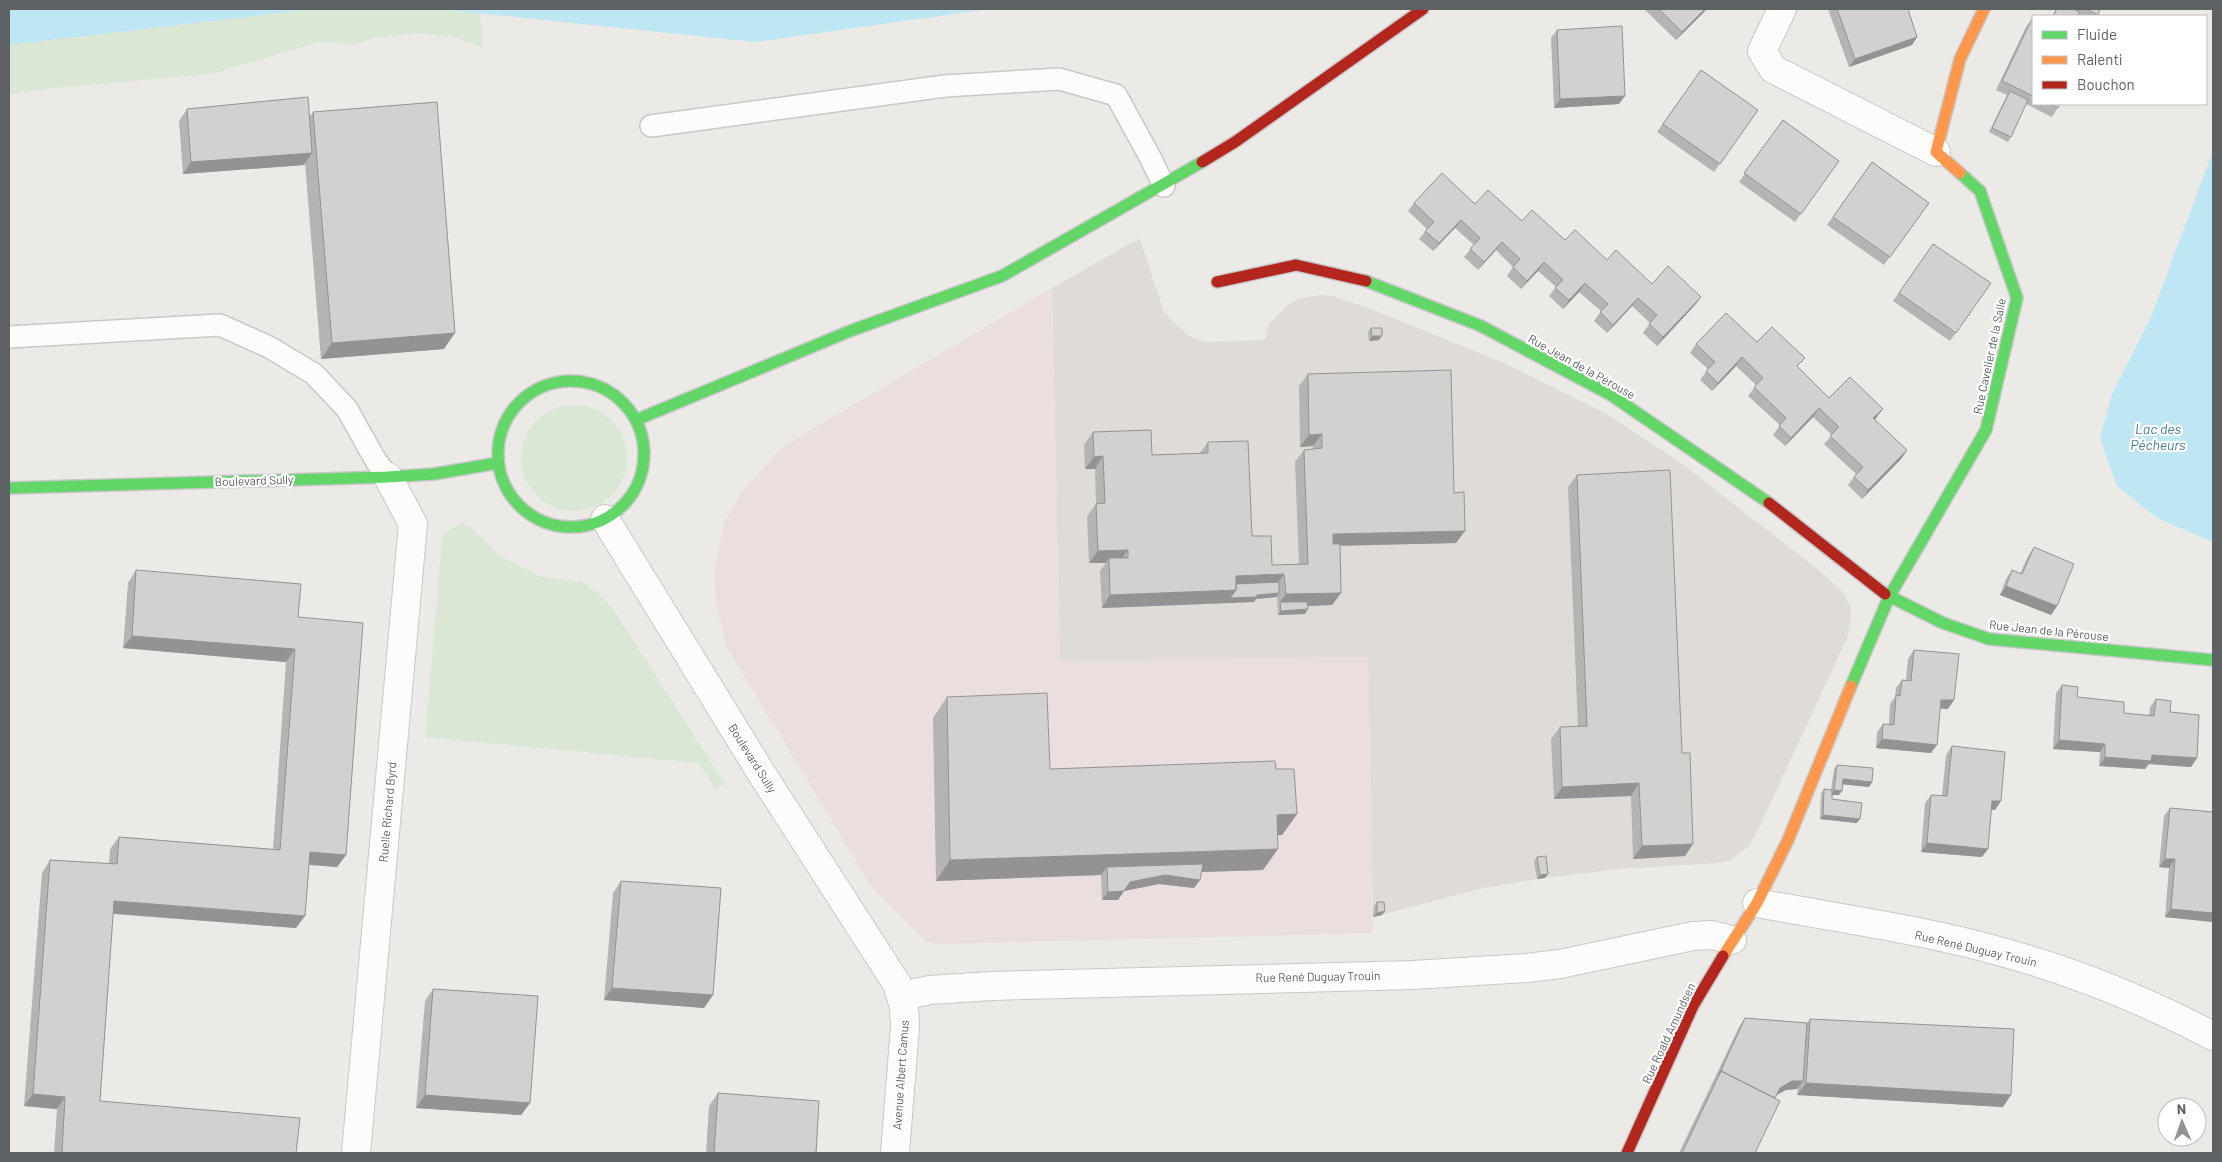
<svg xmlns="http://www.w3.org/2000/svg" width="2222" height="1162" viewBox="0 0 2222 1162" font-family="Barlow,sans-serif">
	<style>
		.education { fill: #dfdcd7 }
		.medical { fill: #eadede }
		.green { fill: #d9e7d4 }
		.water { fill: #bee6f3 }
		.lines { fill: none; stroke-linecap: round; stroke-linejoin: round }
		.lane-casing { stroke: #c8c8c7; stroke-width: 24 }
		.street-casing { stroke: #c8c8c7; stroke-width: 30 }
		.fast-casing { stroke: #c6c7c6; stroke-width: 14 }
		.slow-casing { stroke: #c6c7c6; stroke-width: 14 }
		.jam-casing { stroke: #c6c7c6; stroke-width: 14 }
		.lane { stroke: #fcfcfb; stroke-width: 21 }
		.street { stroke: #fcfcfb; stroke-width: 28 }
		.fast { stroke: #63d668; stroke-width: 11 }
		.slow { stroke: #ff974d; stroke-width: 11 }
		.jam { stroke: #b3261e; stroke-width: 11 }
		.wall { fill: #b5b4b3 }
		.shaded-wall { fill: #949292 }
		.building { fill: #d3d1d0; stroke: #949292 }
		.labels { text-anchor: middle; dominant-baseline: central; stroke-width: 4.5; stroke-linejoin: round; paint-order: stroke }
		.street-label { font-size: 12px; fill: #5d6164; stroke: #fff }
		.water-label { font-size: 14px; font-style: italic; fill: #437b98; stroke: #fff }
	</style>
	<rect width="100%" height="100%" fill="#eceae7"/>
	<path class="education" d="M1140 238 1164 313 1189 336 1207 342 1265 340 1269 324 1289 304 1301 298 1320 295 1333 296 1363 306 1504 363 1603 412 1677 460 1821 572 1843 592 1850 606 1851 618 1847 638 1760 826 1748 847 1729 861 1719 863 1619 869 1537 879 1483 888 1373 917 1368 657 1060 661 1052 288Z"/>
	<path class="medical" d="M1052 288 1060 661 1368 657 1373 933 937 944 926 941 872 887 726 646 717 608 714 576 723 525 742 492 782 447Z"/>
	<path class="green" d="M312 9H437L480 13 483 48 455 37 419 33 375 38 353 44 319 42 211 74 57 88 9 94V45Z
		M521 458a53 53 0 1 1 106 0a53 53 0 1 1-106 0Z
		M463 524 469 526 497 553 508 560 541 577 582 582 599 594 613 609 725 784 716 789 699 763 425 737 442 539 450 528Z"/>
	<path class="water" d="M9 9H312L9 45Z
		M437 9H990L755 42Z
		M2213 151V542L2157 518 2117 486 2100 438 2112 394 2151 317Z"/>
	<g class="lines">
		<g class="lane-casing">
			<path id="lane" d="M651 126 945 86 1059 79 1116 95 1150 157 1164 186
				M9 337 220 325 269 347 314 374 347 409 376 461 388 477"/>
		</g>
		<g class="street-casing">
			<path id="street" d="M1782 9 1762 51 1773 69 1936 152
				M605 519 760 771 897 984 904 1007 905 1027 895 1153
				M1757 903C1837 918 1925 930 2002 952 2075 972 2146 1001 2213 1036
				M901 996 930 990 991 986 1413 975 1527 968 1560 964 1693 936 1712 935 1732 940
				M356 1153 413 524 388 477"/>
		</g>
		<g class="fast-casing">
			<path id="fast" d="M1366 281 1481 326 1611 395 1769 503
				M498 454a73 73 0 1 1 146 0a73 73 0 1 1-146 0Z
				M636 420 850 331 1002 276 1202 162
				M9 488 388 477 434 474 498 463
				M1885 594 1943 623 1989 639 2213 660
				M1851 686 1889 597 1986 430 2017 298 1980 191 1960 173"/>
		</g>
		<g class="slow-casing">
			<path id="slow" d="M1960 173 1936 152 1960 59 1984 9
				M1723 956 1757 903 1788 840 1851 686"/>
		</g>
		<g class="jam-casing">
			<path id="jam" d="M1202 162 1235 142 1423 9
				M1217 282 1296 265 1366 281
				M1769 503 1885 594
				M1627 1153 1693 1006 1723 956"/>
		</g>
		<use href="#lane" class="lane"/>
		<use href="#street" class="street"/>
		<use href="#fast" class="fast"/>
		<use href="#slow" class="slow"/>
		<use href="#jam" class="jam"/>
	</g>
	<path class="wall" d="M1644 9H1707L1676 40Z
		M1828 9H1908L1917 37 1912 45 1849 67Z
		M2056 9H2100L2096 16H2052Z
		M2032 19 2033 20V104H2060L2052 117 2026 104 2011 137 2008 142 1989 132 2007 95 1996 90 2026 27Z
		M1557 30 1619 104 1554 108 1551 38Z
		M1701 70 1758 110 1714 172 1657 132Z
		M187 109 309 118 313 112 444 349 321 359 305 163 304 165 183 174 179 121Z
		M1783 120 1839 161 1795 222 1739 182Z
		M1872 162 1929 203 1884 265 1827 225Z
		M1414 203 1475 204 1522 221 1565 240 1607 260 1652 284 1701 297 1695 305 1657 346 1643 333 1650 323 1632 306 1607 333 1594 321 1601 311 1579 292 1563 309 1549 296 1556 287 1538 271 1521 289 1507 276 1513 267 1496 250 1478 270 1464 257 1474 245 1455 228 1433 251 1419 239 1427 229 1408 211Z
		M1933 244 1991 283 1950 341 1893 301Z
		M1371 328 1379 340 1369 341 1368 332Z
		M1757 342 1798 367 1829 398 1877 417 1875 420 1907 450 1901 459 1862 499 1848 485 1856 474 1824 444 1832 435 1813 417 1785 446 1773 435 1780 425 1748 396 1756 385 1736 366 1712 391 1700 380 1708 369 1690 353 1696 344Z
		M1308 374 1456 543 1340 546 1341 593 1332 605 1307 606 1305 614 1278 615 1277 597 1256 599 1254 602 1102 608 1100 571 1106 563H1089L1087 516 1096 504 1095 469H1085L1084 445 1093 432 1152 455 1200 453 1208 442 1252 536 1272 565 1299 564 1295 462 1304 450 1313 449V446L1300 447 1299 386Z
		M1577 475 1685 856 1633 859 1631 796 1554 799 1551 739 1560 727H1578L1568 487Z
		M2034 547 2057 606 2051 615 2000 595 2006 579 2012 570 2020 574 2028 556Z
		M136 570 298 617 346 855 337 867 309 865 296 928 113 914 100 1101 296 1153H54L57 1109 24 1106 42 873 50 860 109 864 110 849 119 837 273 849 286 662 123 648 128 583Z
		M1914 650 1948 709 1940 708 1931 753 1876 748 1877 732 1883 724H1889L1890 704 1895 697 1896 688 1902 680H1906L1908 659Z
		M2062 685 2077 697 2124 713 2149 716 2150 707 2156 699 2170 712 2197 758 2191 767 2149 764 2145 769 2099 766 2100 752 2053 749 2056 693Z
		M947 697 1050 769H1276L1297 814 1282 835H1278L1263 870 1202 872 1194 888 1159 884 1124 891 1118 900H1102L1101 875 936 881 933 718Z
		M1952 746 1995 810H1991L1982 857 1921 852 1925 803 1931 795 1942 796 1946 755Z
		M1837 765 1872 782 1869 787 1843 784 1839 795H1832V799L1857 823 1820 819 1821 794 1824 789 1831 790 1834 769Z
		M2170 808 2213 812V922L2165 917 2169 868 2159 867 2164 816Z
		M1537 857 1548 874 1545 878 1537 879 1534 861Z
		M621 881 713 995 704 1008 604 1000 613 893Z
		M1377 902 1385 911 1382 915 1373 917 1374 906Z
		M433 989 530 1103 521 1115 416 1108 425 1001Z
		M1745 1018 1807 1023 1810 1019 2003 1107 1797 1095 1798 1088 1797 1089 1786 1090 1777 1095 1775 1098 1755 1153H1679L1739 1027Z
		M718 1093 816 1153H706L709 1106Z"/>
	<path class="shaded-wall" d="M1705 9H1707L1676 40 1682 32Z
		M1917 37 1912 45 1849 67 1855 59Z
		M1625 96 1619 104 1554 108 1560 99Z
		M312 153 304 165 183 174 191 162Z
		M1461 220 1455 228 1433 251 1439 243Z
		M1502 242 1496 250 1478 270 1484 262Z
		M1544 262 1538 271 1521 289 1527 281Z
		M1585 283 1579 292 1563 309 1569 300Z
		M1701 297 1695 305 1657 346 1663 337Z
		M1638 298 1632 306 1607 333 1613 325Z
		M455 333 444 349 321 359 332 343Z
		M1372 336H1382L1379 340 1369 341Z
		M1742 357 1736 366 1712 391 1718 383Z
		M1819 408 1813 417 1785 446 1791 438Z
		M1883 409 1877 417 1867 427 1873 418Z
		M1322 434 1313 446 1300 447 1309 435Z
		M1907 450 1901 459 1862 499 1868 490Z
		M1103 456 1095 469H1085L1094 457Z
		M1465 531 1456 543 1324 546 1333 534Z
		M1128 550 1119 562 1109 558 1106 563H1089L1098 551Z
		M1284 574 1276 586 1230 588 1236 576Z
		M2006 586 2057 606 2051 615 2000 595Z
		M1236 590 1257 595 1279 593 1276 597 1256 599 1254 602 1102 608 1110 595Z
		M1341 593 1332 605 1281 607 1280 602 1286 594Z
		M1308 609 1305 614 1278 615 1281 611Z
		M132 636 295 649 286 662 123 648Z
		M1941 700H1954L1948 709 1935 708Z
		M1882 739 1937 745 1931 753 1876 748Z
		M2059 740 2105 744 2100 752 2053 749Z
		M2152 755 2197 758 2191 767 2149 764 2145 769 2099 766 2105 757Z
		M1843 779 1872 782 1869 787 1840 784Z
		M1639 783 1631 796 1554 799 1562 787Z
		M1834 790 1842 791 1839 795H1831Z
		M1992 801H2001L1995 810 1986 809Z
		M1297 814 1282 835 1262 836 1277 815Z
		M1823 815 1860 819 1857 823 1820 819Z
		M1927 843 1988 849 1982 857 1921 852Z
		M1693 844 1685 856 1633 859 1642 846Z
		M1278 849 1263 870 1107 875V867L1101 875 936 881 950 860Z
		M310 852 346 855 337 867 301 864Z
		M2165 859H2175L2169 868 2159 867Z
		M1548 874 1545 878 1537 879 1540 875Z
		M1165 875 1200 880 1194 888 1159 884 1124 891 1130 882Z
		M1124 891 1118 900H1102L1108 892Z
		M114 901 305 916 296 928 106 913Z
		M2171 909 2213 913V922L2165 917Z
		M1385 911 1382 915 1373 917 1377 913Z
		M612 988 713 995 704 1008 604 1000Z
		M1792 1081H1803L1797 1089 1786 1090 1774 1096 1780 1088Z
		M1806 1083 2011 1095 2003 1107 1797 1095Z
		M33 1094 65 1097 57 1109 24 1106Z
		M425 1095 530 1103 521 1115 416 1108Z"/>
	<path class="building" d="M1659 9H1705L1682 32Z
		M1837 9H1908L1917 37 1855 59Z
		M2057 9H2073L2080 12 2078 16H2053Z
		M2086 9H2100L2098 15Z
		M2032 19 2033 20V96L2002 81Z
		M1622 26 1625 96 1560 99 1557 30Z
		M1701 70 1758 110 1720 164 1663 124Z
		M2010 91 2028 100 2011 137 1992 128Z
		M308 97 312 153 191 162 187 109Z
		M437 102 455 333 332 343 313 112Z
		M2049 104H2060L2058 108Z
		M1783 120 1839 161 1801 214 1744 173Z
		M1872 162 1929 203 1890 257 1833 217Z
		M1442 173 1475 204 1488 190 1522 221 1532 210 1565 240 1575 230 1607 260 1616 250 1652 284 1668 266 1701 297 1663 337 1649 324 1657 315 1638 298 1613 325 1600 312 1608 304 1585 283 1569 300 1555 288 1563 280 1544 262 1527 281 1513 267 1520 259 1502 242 1484 262 1470 249 1480 238 1461 220 1439 243 1425 231 1434 222 1414 203Z
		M1933 244 1991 283 1956 333 1899 293Z
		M1726 313 1757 342 1772 327 1805 358 1797 366 1829 398 1850 377 1883 409 1873 418 1907 450 1868 490 1854 477 1863 467 1830 436 1839 427 1819 408 1791 438 1779 426 1786 418 1754 387 1763 378 1742 357 1718 383 1706 371 1715 362 1696 344Z
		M1371 328H1382V336H1372Z
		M1451 370 1454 493 1464 492 1465 531 1333 534V544H1340L1341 593 1286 594 1284 574 1236 576V590L1110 595 1109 558H1128V550L1098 551 1096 504 1105 503 1103 456 1094 457 1093 432 1151 430 1152 455 1208 453V442L1248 441 1252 536H1271L1272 565 1308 564 1304 450 1322 448V434L1309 435 1308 374Z
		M1670 470 1682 753H1690L1693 844 1642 846 1639 783 1562 787 1560 727 1587 726 1577 475Z
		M2034 547 2074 564 2057 606 2006 586 2012 570 2022 574Z
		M136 570 301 584 298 617 363 623 346 855 310 852 305 916 114 901 100 1101 300 1118 296 1153H62L65 1097 33 1094 50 860 117 864 119 837 280 850 295 649 132 636Z
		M1279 582V593L1257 595V597L1230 598 1236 590V584Z
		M1280 602H1307L1308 609 1281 611Z
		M1914 650 1959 654 1954 700H1941L1937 745 1882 739 1883 724 1894 725 1896 695 1900 696 1902 680 1911 681Z
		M2062 685 2078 687 2077 697 2124 702V713L2154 716 2156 699 2171 701 2170 712 2199 715 2197 758 2152 755 2151 761 2105 757V744L2059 740Z
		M1047 693 1050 769 1275 761 1276 769H1294L1297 814 1277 815 1278 849 950 860 947 697Z
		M1952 746 2005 752 2001 801H1992L1988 849 1927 843 1931 795 1947 796Z
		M1837 765 1873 768 1872 782 1843 779 1842 791 1834 790Z
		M1824 789 1832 790V799L1862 803 1860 819 1823 815Z
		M2170 808 2213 812V913L2171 909 2175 859H2165Z
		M1546 856 1548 874 1540 875 1537 857Z
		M1203 864 1200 880 1165 875 1130 882 1124 891 1108 892 1107 867Z
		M621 881 721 888 713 995 612 988Z
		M1377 902H1384L1385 911 1377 913Z
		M433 989 538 996 530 1103 425 1095Z
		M1745 1018 1807 1023 1803 1081H1792L1780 1088 1775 1098 1721 1071 1719 1075Z
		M1810 1019 2014 1029 2011 1095 1806 1083Z
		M1721 1071 1780 1101 1755 1153H1682Z
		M718 1093 819 1101 816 1153H714Z"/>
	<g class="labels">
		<g class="street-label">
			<text transform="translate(1989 356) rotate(-78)">Rue Cavelier de la Salle</text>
			<text transform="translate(1582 366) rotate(29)">Rue Jean de la Pérouse</text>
			<text transform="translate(254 480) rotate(-2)">Boulevard Sully</text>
			<text transform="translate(2049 630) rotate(6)">Rue Jean de la Pérouse</text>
			<text transform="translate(753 758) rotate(58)">Boulevard Sully</text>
			<text transform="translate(387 812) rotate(-85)">Ruelle Richard Byrd</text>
			<text transform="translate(1976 948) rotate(13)">Rue René Duguay Trouin</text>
			<text transform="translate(1318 976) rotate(-1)">Rue René Duguay Trouin</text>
			<text transform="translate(1668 1033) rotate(-65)">Rue Roald Amundsen</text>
			<text transform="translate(900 1075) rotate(-86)">Avenue Albert Camus</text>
		</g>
		<g class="water-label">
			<text x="2158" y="428">Lac des<tspan x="2158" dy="16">Pécheurs</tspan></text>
		</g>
	</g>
	<rect width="2222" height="1162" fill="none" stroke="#5d6164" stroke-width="20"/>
	<rect x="2032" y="15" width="175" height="90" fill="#ffffff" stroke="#bec0c1"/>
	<rect x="2042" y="31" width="25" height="8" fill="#63d668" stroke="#bec0c1"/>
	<text x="2077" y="40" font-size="15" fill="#5d6164">Fluide</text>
	<rect x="2042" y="56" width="25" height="8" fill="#ff974d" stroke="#bec0c1"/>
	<text x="2077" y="65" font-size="15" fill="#5d6164">Ralenti</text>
	<rect x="2042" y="81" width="25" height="8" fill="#b3261e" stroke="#bec0c1"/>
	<text x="2077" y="90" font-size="15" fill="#5d6164">Bouchon</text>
	<g transform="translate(2182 1122) rotate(358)"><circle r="24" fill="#ffffff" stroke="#bec0c1"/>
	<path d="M0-4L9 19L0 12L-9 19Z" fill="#8f9192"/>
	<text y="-8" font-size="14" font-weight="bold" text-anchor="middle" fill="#5d6164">N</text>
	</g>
</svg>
